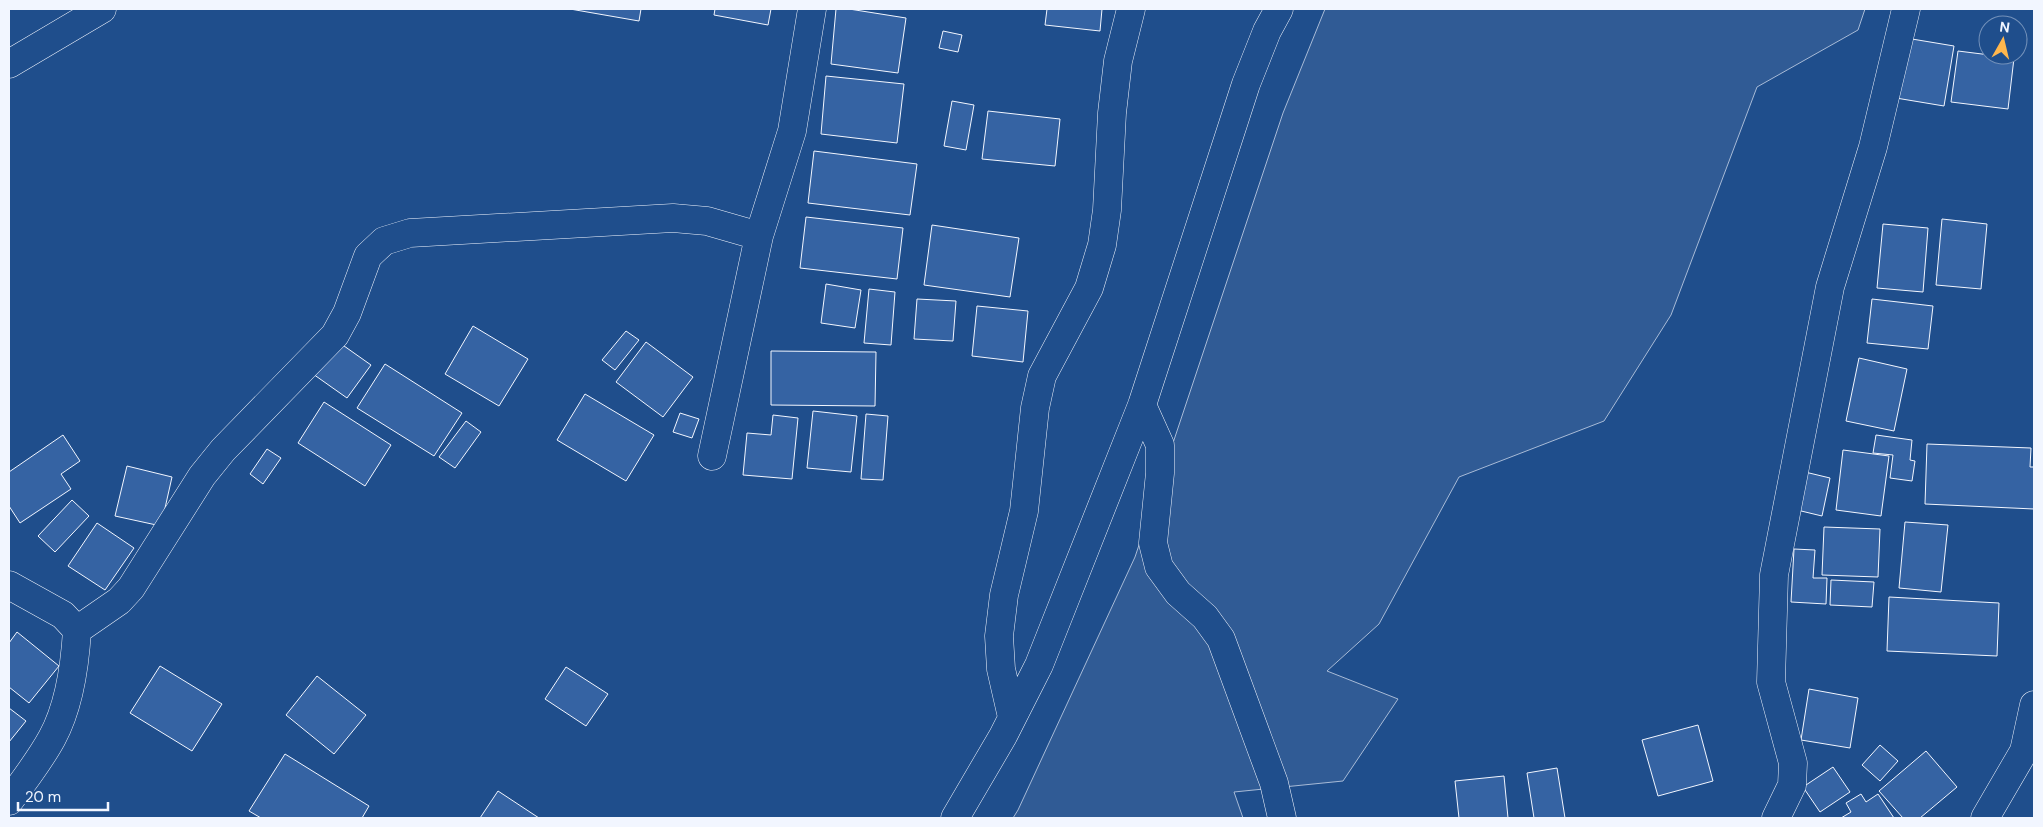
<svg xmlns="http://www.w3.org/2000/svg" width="2043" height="827" viewBox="0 0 2043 827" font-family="'DM Sans',sans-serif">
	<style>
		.built { fill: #305b95; stroke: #a8bbd7 }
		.building { fill: #3563a3; stroke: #f2f6ff }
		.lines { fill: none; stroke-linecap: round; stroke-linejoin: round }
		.street-casing { stroke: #f2f6ff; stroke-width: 29 }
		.street { stroke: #1f4e8c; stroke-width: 28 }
	</style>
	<rect width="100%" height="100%" fill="#1f4e8c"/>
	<path class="built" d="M1325 9H1865L1858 30 1757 87 1671 315 1604 421 1459 477 1379 624 1327 671 1398 699 1343 781 1234 792 1243 818H1013L1018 810 1135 557 1283 113Z"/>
	<path class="building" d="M570 9H641L639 21Z
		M715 9H771L768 25 714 15Z
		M836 9H849L906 18 898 73 831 64Z
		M1047 9H1102L1100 31 1045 25Z
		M943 31 962 35 958 52 939 48Z
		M1906 38 1954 46 1944 106 1896 98Z
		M1958 51 2014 58 2008 109 1951 102Z
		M826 76 904 84 897 143 821 134Z
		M952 101 974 105 966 150 944 146Z
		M988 111 1060 119 1055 166 982 159Z
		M814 151 917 164 910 215 808 203Z
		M806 217 903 228 897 279 800 268Z
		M1942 219 1987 224 1981 289 1936 285Z
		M1883 224 1928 228 1923 292 1877 288Z
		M932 225 1019 238 1010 297 924 285Z
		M826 284 861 290 855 328 821 323Z
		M869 289 895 292 891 345 864 343Z
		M917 299 956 301 953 341 914 339Z
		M1872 299 1933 306 1928 349 1867 343Z
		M977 306 1028 311 1023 362 972 356Z
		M473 326 528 359 499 406 445 374Z
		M626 331 639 340 615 370 602 360Z
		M337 341 371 365 347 398 313 374Z
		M646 342 693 377 663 417 616 382Z
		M771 351 876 352 875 406 771 405Z
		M1859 358 1907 369 1894 431 1846 421Z
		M385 364 462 413 434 456 357 408Z
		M585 394 654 435 626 481 557 440Z
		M324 402 391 445 365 486 298 443Z
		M813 411 857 416 851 472 807 468Z
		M680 413 699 419 692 438 673 432Z
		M866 414 888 416 883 480 861 479Z
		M773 415 798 418 792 479 743 475 747 433 771 435Z
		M466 421 481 432 455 468 439 457Z
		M63 435 80 461 61 474 71 489 20 523 9 506V472Z
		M1876 435 1912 440 1910 460 1915 461 1912 481 1890 478 1893 455 1873 453Z
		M1927 444 2031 448 2030 467H2034V509L1925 504Z
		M267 449 281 458 263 484 250 474Z
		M1843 450 1889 456 1881 516 1836 510Z
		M127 466 172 477 161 526 115 516Z
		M1805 472 1830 478 1822 516 1797 510Z
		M72 500 89 516 55 552 38 536Z
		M1905 522 1948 525 1941 592 1899 588Z
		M97 523 134 548 105 590 68 566Z
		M1824 527 1880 529 1878 577 1822 575Z
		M1794 549 1815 550 1813 578H1827L1826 604 1791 602Z
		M1831 580 1874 582 1872 607 1830 605Z
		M1889 597 1999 603 1997 656 1887 651Z
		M17 632 59 666 29 703 9 687V643Z
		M160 666 222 704 192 751 130 713Z
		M566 667 608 694 586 726 545 699Z
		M317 676 366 715 334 754 286 715Z
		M1809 689 1858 698 1850 748 1801 740Z
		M9 708 26 721 9 742Z
		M1698 725 1713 781 1658 796 1642 740Z
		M1880 745 1898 761 1880 781 1862 765Z
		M1926 751 1957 787 1920 818H1903L1879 791Z
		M285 754 369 806 362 818H261L249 811Z
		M1833 767 1850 792 1820 812 1803 787Z
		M1557 768 1565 818H1534L1527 773Z
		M1504 776 1508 818H1459L1455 781Z
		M498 791 539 818H480Z
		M1861 794 1866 802 1878 794 1894 818H1841L1851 812 1846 803Z"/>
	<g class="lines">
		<g class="street-casing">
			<path id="street" d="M9 64 102 9
				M1142 405 1160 445V473L1153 543 1159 567 1178 593 1205 617 1221 639 1274 783 1282 818
				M712 456 759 236 792 131 812 9
				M9 585 63 615 77 630C75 665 69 707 52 738 40 760 24 781 9 801
				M77 630 119 601 131 588 202 476 223 450 335 335 347 313 368 256 384 241 410 233 673 218 707 221 759 236
				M1012 717 1001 669 999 636 1004 595 1024 511 1035 408 1042 376 1089 288 1102 245 1107 210 1112 113 1118 61 1131 9
				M955 818 1003 736 1039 665 1142 405 1246 84 1267 31 1279 9
				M1776 818 1792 785 1793 763 1771 682 1774 575 1830 287 1873 147 1906 9
				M1985 818 2024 751 2034 705"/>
		</g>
		<use href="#street" class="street"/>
	</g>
	<rect width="2043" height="827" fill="none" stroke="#f2f6ff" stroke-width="20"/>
	<g transform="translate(2003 40) rotate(8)"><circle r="24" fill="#1f4e8c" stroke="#7391ba"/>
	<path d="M0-4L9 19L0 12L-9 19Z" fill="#ffb74d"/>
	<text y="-8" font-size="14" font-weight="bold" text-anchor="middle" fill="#f2f6ff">N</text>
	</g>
	<path d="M18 802v8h90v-8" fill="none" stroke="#f2f6ff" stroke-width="2.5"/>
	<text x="25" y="802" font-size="15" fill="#f2f6ff" stroke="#1f4e8c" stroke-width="4" paint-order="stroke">20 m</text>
</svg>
